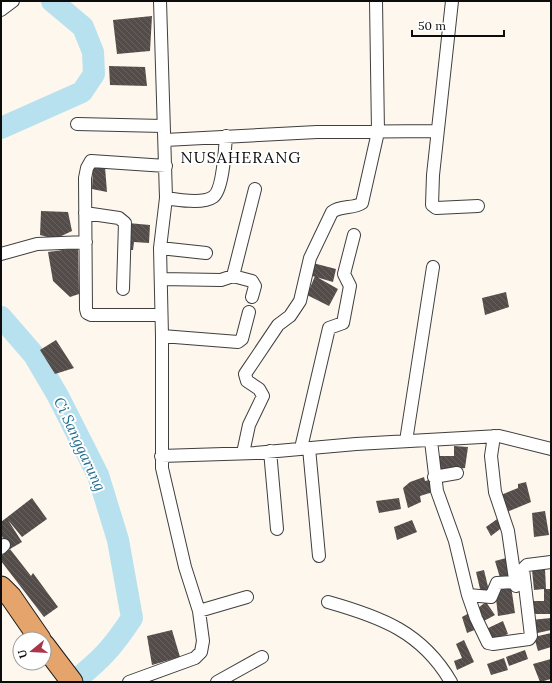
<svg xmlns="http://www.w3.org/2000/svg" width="552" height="683" viewBox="0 0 552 683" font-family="Lora,serif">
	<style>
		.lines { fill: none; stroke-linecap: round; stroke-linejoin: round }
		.river { stroke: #b7e1ee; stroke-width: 22 }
		.building { fill: url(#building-back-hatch) }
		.minor-casing { stroke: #3f3f3f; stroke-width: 14 }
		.trunk-casing { stroke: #1d1d1d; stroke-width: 23 }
		.minor { stroke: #fff; stroke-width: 12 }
		.trunk { stroke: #e4a46c; stroke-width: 21 }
		.labels { text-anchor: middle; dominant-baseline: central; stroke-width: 4; stroke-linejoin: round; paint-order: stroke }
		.water-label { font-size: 15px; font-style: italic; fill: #256e8d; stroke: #fff }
		.quarter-label { font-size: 16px; letter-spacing: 1px; fill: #0c0c0c; stroke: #fff }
	</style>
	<defs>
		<pattern id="building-back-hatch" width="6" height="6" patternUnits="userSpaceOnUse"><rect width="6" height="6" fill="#534c49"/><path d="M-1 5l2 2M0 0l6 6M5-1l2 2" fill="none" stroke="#67615f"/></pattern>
	</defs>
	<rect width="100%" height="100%" fill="#fdf7ed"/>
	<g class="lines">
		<path class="river" d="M1 128 82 92 94 74 93 52 83 27 52 1
			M1 317 34 355 58 396 98 475 118 540 132 618C113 647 101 660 73 682"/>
	</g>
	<path class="building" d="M152 16 150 51 117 54 113 20Z
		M109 66 145 67 147 86 110 85Z
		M93 167H105L107 192 92 189Z
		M41 211 68 212 72 231 55 239 40 235Z
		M128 223 150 225 149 243 134 242 133 250H127Z
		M78 248 79 294 70 297 53 281 48 252Z
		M309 262 336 269 333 282 309 275Z
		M315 276 338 289 329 306 307 295Z
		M506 292 509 307 485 315 482 298Z
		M56 340 74 368 55 374 40 350Z
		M454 446 468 447 465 468 437 472 439 456H454Z
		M424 477 425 481 429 480 433 492 420 496 421 502 408 508 403 488 410 482Z
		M526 482 531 502 507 512 501 495 518 488V484Z
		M32 498 47 519 22 537 8 520 22 542 10 549 1 535V522Z
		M399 498 401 509 379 513 376 501Z
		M545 511 549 535 534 537 532 513Z
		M500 517 504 526 491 536 486 527Z
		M412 520 417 532 397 540 394 527Z
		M10 549 31 576 33 573 58 607 44 617 1 561V556Z
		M510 557 513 577 501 581 495 561Z
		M545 569 546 589H551V614H533V601H544V589L534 590 532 570Z
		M484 570 489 591 481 593 476 572Z
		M511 586 515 613 498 616 495 590Z
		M486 602 495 615 482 622 475 610Z
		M471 612 477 629 467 633 462 617Z
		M551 618V630L533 634 531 620Z
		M503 621 508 634 490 641 484 630Z
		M172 630 180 657 152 665 147 636Z
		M551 633V647L538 651 534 637Z
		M464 640 474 662 457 670 454 661 462 658 456 644Z
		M525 650 528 659 509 666 506 657Z
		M504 658 508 670 491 675 487 664Z
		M551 659V679L540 682 533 664Z"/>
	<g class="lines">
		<g class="minor-casing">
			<path id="minor" d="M452 1 433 175 432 205 436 208 478 206
				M1 10 13 1
				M77 124 163 126
				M165 140 317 132 437 131
				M166 198C178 200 203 204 213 197 223 190 225 149 226 136
				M85 213 119 218 125 223 123 289
				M160 248 206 253
				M1 254 37 244 86 242
				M233 276 252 281 255 286 252 297
				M161 279 221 280 233 276 255 189
				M161 315H91L87 313 86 309 85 178 87 168 91 161 166 166
				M162 336 238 342 242 339 249 312
				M494 436 491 456 495 492 508 531 516 586
				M406 441 433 267
				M431 441 437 491 455 541 468 595 476 618 488 643 493 644 529 639 531 636 523 569 527 565 551 562
				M301 448 329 328 343 323 350 286 344 274 354 235
				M309 448 319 556
				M270 451 277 529
				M243 453 249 425 263 396 259 389 247 381 245 374 278 325 290 316 300 301 310 258 332 212C341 205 354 209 362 203L378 132 376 1
				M161 456 255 453 356 444 499 436 551 449
				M434 477 457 473
				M1 548 4 545
				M468 595 491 597 497 583 516 582
				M328 602C381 617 422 632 451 682
				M199 611 247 597
				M129 682 195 658 201 652 203 641 199 611 185 567 162 468V336L160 248 166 198 160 1
				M217 682 262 657"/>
		</g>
		<g class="trunk-casing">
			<path id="trunk" d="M1 587 11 597 40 639
				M44 645 72 682"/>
		</g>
		<use href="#minor" class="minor"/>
		<use href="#trunk" class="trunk"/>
	</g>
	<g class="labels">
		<g class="water-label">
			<text transform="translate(80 444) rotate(65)">Ci Sanggarung</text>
		</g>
		<g class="quarter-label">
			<text x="241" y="157">NUSAHERANG</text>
		</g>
	</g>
	<rect width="552" height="683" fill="none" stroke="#0c0c0c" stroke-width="4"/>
	<g transform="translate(32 651) rotate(252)"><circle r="19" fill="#ffffff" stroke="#9e9e9e"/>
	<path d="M0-3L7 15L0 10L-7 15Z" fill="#aa364b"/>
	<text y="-6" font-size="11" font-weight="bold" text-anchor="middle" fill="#0c0c0c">U</text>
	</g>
	<path d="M412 30v6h92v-6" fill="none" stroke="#0c0c0c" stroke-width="2"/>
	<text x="418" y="30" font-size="12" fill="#0c0c0c" stroke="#ffffff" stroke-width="3" paint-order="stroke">50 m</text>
</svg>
